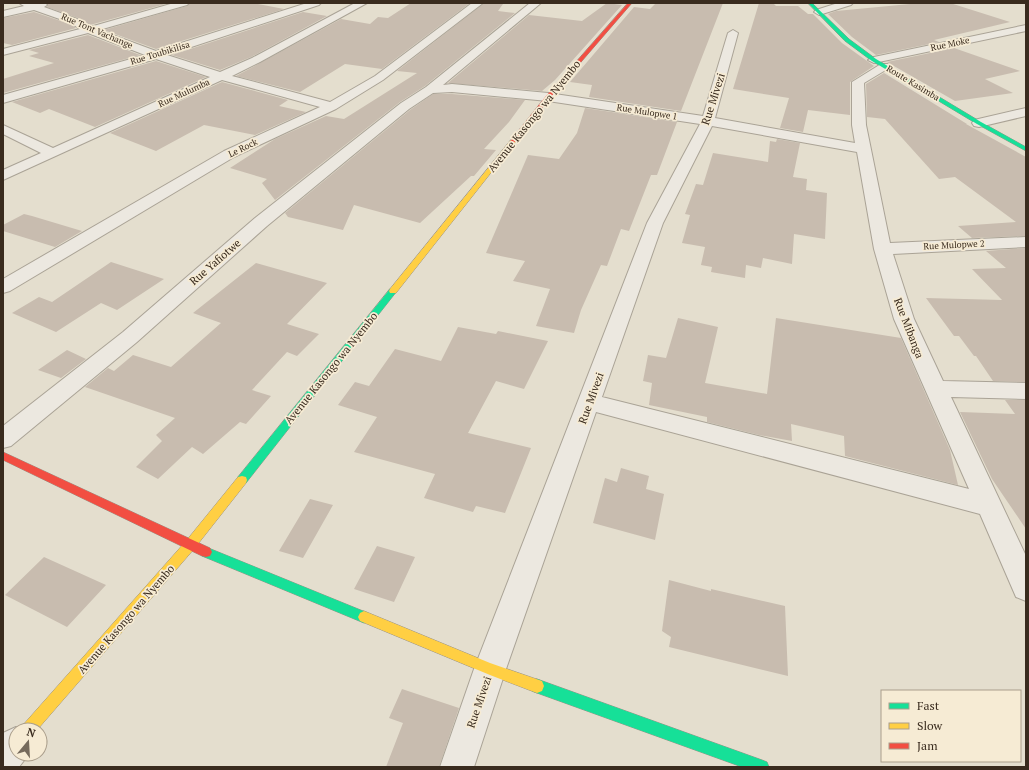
<svg xmlns="http://www.w3.org/2000/svg" width="1029" height="770" viewBox="0 0 1029 770" font-family="'PT Serif',serif">
	<style>
		.building { fill: #c8bcaf }
		.lines { fill: none; stroke-linecap: round; stroke-linejoin: round }
		.street-casing { stroke: #aaa396; stroke-width: 2 }
		.fast-casing { stroke: #999287; stroke-width: 1 }
		.slow-casing { stroke: #999287; stroke-width: 1 }
		.jam-casing { stroke: #999287; stroke-width: 1 }
		.street { fill: #ece8e0; fill-rule: evenodd }
		.fast { fill: #16e098; fill-rule: evenodd }
		.slow { fill: #ffcf43; fill-rule: evenodd }
		.jam { fill: #f24e42; fill-rule: evenodd }
		.labels { text-anchor: middle; dominant-baseline: central; stroke-width: 3.5; stroke-linejoin: round; paint-order: stroke }
		.far-street-label { font-size: 9px; fill: #392b1e; stroke: #f6ebd4 }
		.street-label { font-size: 11px; fill: #392b1e; stroke: #f6ebd4 }
	</style>
	<rect width="100%" height="100%" fill="#e4dece"/>
	<path class="building" d="M47 3H169L90 25 78 18 47 7 48 5Z
		M190 3H253L284 9 156 49 104 30 187 6Z
		M411 3H470L382 69 345 64 300 92 236 76 341 19 370 24 378 17 388 18Z
		M484 3 503 4 498 11 515 13 425 86 400 102 275 200 262 183 267 179 230 168 275 139 326 116 344 119 417 73 397 71Z
		M607 3 622 5 555 80 542 91 448 83 529 15 582 21Z
		M656 3H723L681 111 589 97 592 85 570 82 634 7 650 9Z
		M759 3H773L776 6H798L808 14H813L842 43 874 66 850 82V115L808 110 803 132 780 128 789 98 733 89Z
		M950 3 1010 22 934 40 939 42 876 55 852 37 828 14 836 11 910 4Z
		M34 12 70 24 76 28 12 45 3 43V18Z
		M303 12 327 16 251 57 220 70 172 55Z
		M88 35 140 55 3 93V79L54 63 29 56 39 53 29 50Z
		M954 48 1020 71 985 79 1013 93 955 101 887 62Z
		M156 61 206 77 95 127 49 109 40 113 12 102Z
		M884 73 967 124H966L1026 157V236L972 238 958 226 1016 222 955 177 939 179 885 119 867 117 866 84Z
		M222 82 288 100 279 106 306 112 255 135 204 125 156 151 110 133Z
		M433 94H452L525 100 509 122 484 149 496 150 474 176H471L420 223 354 205 343 230 288 217 285 213 410 110Z
		M585 108 677 122 657 175H651L629 231 621 229 607 266 601 265 581 310 574 333 536 326 550 289 513 281 525 261 486 253 528 155 559 159 577 133Z
		M777 139 800 143 793 177 807 179 806 190 827 193 825 239 794 234 792 264 763 258 761 268 746 265 745 278 711 272 712 267 701 265 705 247 682 243 690 215 685 214 696 184 703 185 713 153 768 162 770 141 776 142Z
		M24 214 32 216 82 231 55 247 3 231V225Z
		M1026 248V382L993 381 976 356H974L959 336H954L926 298 1002 300 972 269 1006 268 986 251Z
		M111 262 164 279 117 310 101 303 56 332 12 313 39 297 52 302Z
		M256 263 327 283 287 324 319 334 297 356 287 352 252 390 271 396 246 424 240 422 203 454 192 447 158 479 136 467 162 441 156 435 175 418 85 387 108 368 114 371 133 355 171 367 221 323 193 313Z
		M678 318 718 327 705 383 767 394 776 318 901 338 950 450 958 485 845 456 844 436 791 424 792 441 759 435 707 422V417L649 405 652 383 643 381 648 355 666 358Z
		M458 327 496 334 498 331 548 341 524 389 496 381 468 433 531 448 505 513 476 506 473 512 424 498 435 474 354 452 377 417 338 405 355 382 369 386 395 349 441 361Z
		M67 350 86 359 61 378 38 370Z
		M1005 400H1026V529L992 479 960 412 1015 414Z
		M621 468 649 476 646 489 664 494 655 540 593 523 605 478 617 482Z
		M310 499 333 505 303 558 279 551Z
		M377 546 415 557 394 602 354 589Z
		M44 557 106 585 67 627 5 595Z
		M669 580 711 591V589L785 606 788 676 669 647 671 637 662 631Z
		M402 689 459 708 439 767H386L403 723 389 718Z"/>
	<g class="lines">
		<g class="street-casing">
			<path id="street" d="M19 3H45L47 5 44 7 77 19 90 27 174 3H189L187 5 99 30 156 51 307 3H321L319 5 167 55 220 72 252 58 355 3H367L260 62 232 76 330 102 375 76 472 3H483L383 80 336 109 234 157 10 291 3 293V279L224 151 320 107 222 80 3 180V170L41 153 3 134V125L53 148 210 77 156 59 3 103V95L145 55 88 33 3 55V49L80 29 71 23 34 10 3 17V11L24 6Z
				M530 3H541L443 85 452 84 548 93 703 116 728 33 733 30 738 33 715 118 855 143 852 125V82L881 64H889L891 66 889 68 864 83 866 125 890 243 1026 237V247L893 254 914 319 943 381 1026 383V399L951 397 1026 556V601L1016 597 980 514 596 412 506 669 474 767H440L474 669 647 223 700 124 548 101 452 92 433 93 409 109 267 226 137 342 11 446 3 448V426L123 332 255 218 401 103 426 87ZM712 126 857 152 874 249 894 319 969 489 602 397 663 223Z
				M838 3H853L851 5 819 15 814 12 816 10Z
				M1026 25V31L874 63 868 60 874 57Z
				M1026 108V116L979 127 974 126 972 123 974 120Z
				M16 727 23 730H16V754H29L19 767H3V733Z"/>
		</g>
		<g class="fast-casing">
			<path id="fast" d="M808 3H812L849 39 876 59 981 122 1026 147V151L977 124 872 61 845 41Z
				M390 289H396L397 291 246 483 242 484 238 483 237 480 238 477Z
				M206 547 368 613 370 617 368 621 364 623 202 556 200 552 202 548Z
				M537 679 762 760 767 762 769 767H742L537 693 532 691 530 686 532 681Z"/>
		</g>
		<g class="slow-casing">
			<path id="slow" d="M511 140 516 141 396 293H390L389 291 390 289Z
				M242 476 246 477 247 480 246 483 194 549 37 730H21L23 725 186 541 238 477Z
				M364 611 490 663 542 681 544 686 542 691 537 693 490 675 360 621 358 617 360 613Z"/>
		</g>
		<g class="jam-casing">
			<path id="jam" d="M628 3H632L550 98 515 142H511V140L546 96Z
				M3 452 210 548 212 552 210 556 206 557 202 556 3 460Z"/>
		</g>
		<use href="#street" class="street"/>
		<use href="#fast" class="fast"/>
		<use href="#slow" class="slow"/>
		<use href="#jam" class="jam"/>
	</g>
	<g class="labels">
		<g class="far-street-label">
			<text transform="translate(97 31) rotate(23)">Rue Tont Vachange</text>
			<text transform="translate(950 44) rotate(-12)">Rue Moke</text>
			<text transform="translate(160 53) rotate(-17)">Rue Toubikilisa</text>
			<text transform="translate(913 83) rotate(31)">Route Kasimba</text>
			<text transform="translate(184 93) rotate(-25)">Rue Mulumba</text>
			<text transform="translate(647 112) rotate(9)">Rue Mulopwe 1</text>
			<text transform="translate(243 148) rotate(-26)">Le Rock</text>
			<text transform="translate(954 245) rotate(-3)">Rue Mulopwe 2</text>
		</g>
		<g class="street-label">
			<text transform="translate(713 99) rotate(-72)">Rue Mivezi</text>
			<text transform="translate(534 116) rotate(-51)">Avenue Kasongo wa Nyembo</text>
			<text transform="translate(215 262) rotate(-41)">Rue Yafiotwe</text>
			<text transform="translate(909 328) rotate(69)">Rue Mibanga</text>
			<text transform="translate(331 368) rotate(-51)">Avenue Kasongo wa Nyembo</text>
			<text transform="translate(591 398) rotate(-70)">Rue Mivezi</text>
			<text transform="translate(126 619) rotate(-49)">Avenue Kasongo wa Nyembo</text>
			<text transform="translate(479 702) rotate(-71)">Rue Mivezi</text>
		</g>
	</g>
	<rect width="1029" height="770" fill="none" stroke="#392b1e" stroke-width="8"/>
	<rect x="881" y="690" width="140" height="72" fill="#f6ebd4" stroke="#aa9e8b"/>
	<rect x="889" y="703" width="20" height="6" fill="#16e098" stroke="#aa9e8b"/>
	<text x="917" y="710" font-size="12" fill="#392b1e">Fast</text>
	<rect x="889" y="723" width="20" height="6" fill="#ffcf43" stroke="#aa9e8b"/>
	<text x="917" y="730" font-size="12" fill="#392b1e">Slow</text>
	<rect x="889" y="743" width="20" height="6" fill="#f24e42" stroke="#aa9e8b"/>
	<text x="917" y="750" font-size="12" fill="#392b1e">Jam</text>
	<g transform="translate(28 742) rotate(18)"><circle r="19" fill="#f6ebd4" stroke="#aa9e8b"/>
	<path d="M0-3L7 15L0 10L-7 15Z" fill="#756a5c"/>
	<text y="-6" font-size="11" font-weight="bold" text-anchor="middle" fill="#392b1e">N</text>
	</g>
</svg>
